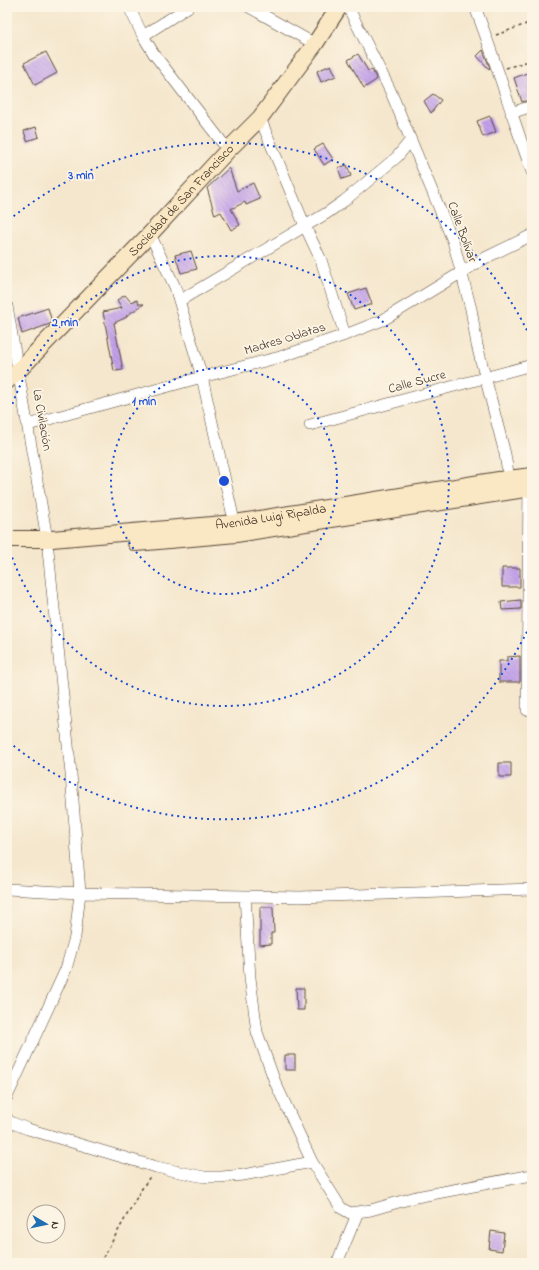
<svg xmlns="http://www.w3.org/2000/svg" width="539" height="1270" viewBox="0 0 539 1270" font-family="'Indie Flower',sans-serif">
	<style>
		.building { fill: url(#building-back-hatch) }
		.lines { fill: none; stroke-linecap: round; stroke-linejoin: round }
		.street-casing { stroke: #574638; stroke-width: 12 }
		.secondary-casing { stroke: #574638; stroke-width: 18 }
		.path { stroke: #574638; stroke-width: 1.5; stroke-dasharray: 3 3; stroke-linecap: butt }
		.street { stroke: #fff; stroke-width: 11 }
		.secondary { stroke: #fae7c3; stroke-width: 16 }
		.ring { fill: none; stroke: #1d4ed8; stroke-width: 2; stroke-dasharray: 2 4 }
		.labels { text-anchor: middle; dominant-baseline: central; stroke-width: 3.5; stroke-linejoin: round; paint-order: stroke }
		.street-label { font-size: 13px; fill: #3b2a1e; stroke: #fcf5e5 }
		.centre { fill: #1d4ed8; stroke: #fcf5e5; stroke-width: 2 }
		.ring-label { font-size: 12px; text-anchor: middle; font-weight: bold; fill: #1d4ed8; stroke: #fcf5e5; stroke-width: 3.5; stroke-linejoin: round; paint-order: stroke }
	</style>
	<defs>
		<pattern id="building-back-hatch" width="6" height="6" patternUnits="userSpaceOnUse"><rect width="6" height="6" fill="#c3a1eb"/><path d="M-1 5l2 2M0 0l6 6M5-1l2 2" fill="none" stroke="#a083be"/></pattern>
	</defs>
	<rect width="100%" height="100%" fill="#fcf5e5"/>
	<filter id="ink" filterUnits="userSpaceOnUse"><feTurbulence type="fractalNoise" baseFrequency=".025" numOctaves="2"/><feDisplacementMap in="SourceGraphic" scale="8" xChannelSelector="R" yChannelSelector="G"/><feConvolveMatrix kernelMatrix="1 2 1 2 8 2 1 2 1" color-interpolation-filters="sRGB"/></filter>
	<filter id="wash" filterUnits="userSpaceOnUse"><feTurbulence type="fractalNoise" baseFrequency=".012" numOctaves="4" result="noise"/><feDisplacementMap in="SourceGraphic" scale="16" xChannelSelector="R" yChannelSelector="G"/><feGaussianBlur stdDeviation="0.9" result="paint"/><feColorMatrix in="noise" values="0 0 0 0 0 0 0 0 0 0 0 0 0 0 0 0 0 1.4 0 .05"/><feComposite in="paint" operator="in"/></filter>
	<g filter="url(#wash)">
		<rect width="100%" height="100%" fill="#f5e7cd"/>
		<g id="blocks">
			<path class="building" d="M483 50 490 68 489 69 477 56Z
				M46 52 57 73 35 85 24 63Z
				M358 54 368 71 372 70 376 78 375 79 376 80 364 88 348 60Z
				M331 65 336 76 321 82 317 71Z
				M532 71V99L522 102 514 78Z
				M433 94 441 100 431 113 424 101Z
				M490 116 496 132 483 137 477 121Z
				M36 127 39 137 27 141 24 131Z
				M323 144 333 159 324 165 314 149Z
				M347 165 351 176 342 179 338 168Z
				M229 168 237 191 253 183 260 199 246 205 245 202 231 209 240 225 231 230 221 212 215 215 207 188Z
				M191 251 197 269 181 273 175 255Z
				M366 288 372 304 354 310 348 294Z
				M125 295 131 302 137 300 139 304H144L126 316 127 317 114 323 123 370 114 371 103 312 122 308 117 300Z
				M48 308 52 322 50 324 22 334 18 318Z
				M502 568H520V587H502Z
				M521 600V609L502 610 501 602Z
				M520 656V682H499V661H507V657Z
				M499 763H511V777H499Z
				M260 907H273L274 933H271V944L260 945Z
				M296 988H304V1010H297Z
				M285 1055H295V1070H285Z
				M491 1231 504 1233 502 1251 489 1249Z"/>
		</g>
	</g>
	<g filter="url(#ink)">
		<use href="#blocks" fill-opacity="0" stroke="#574638" stroke-width="1"/>
		<g class="lines">
			<g class="street-casing">
				<path id="street" d="M129 7 143 36 154 54 228 150
					M249 7 315 44
					M348 7 390 90 453 241 471 309 477 345 505 454 509 479
					M475 7C496 61 512 117 532 172
					M143 36 188 7
					M511 113 532 106
					M260 118 305 226 321 260 345 335
					M150 234 175 287 202 377 236 530
					M179 301 327 213 344 201 397 157 410 141
					M7 306 47 539
					M28 425 202 377 280 357 345 335 383 320 485 258 532 235
					M310 425 532 365
					M527 710 529 481
					M7 889 80 893 300 897 532 889
					M245 896 250 978 257 1032 275 1082 312 1162
					M7 1097 66 969 75 937 80 893 71 774 48 550
					M7 1118 10 1122 28 1129 156 1167 204 1177H222L243 1175 312 1162 341 1208 350 1213 371 1210 416 1197 532 1175
					M337 1263 358 1212"/>
			</g>
			<g class="secondary-casing">
				<g id="secondary">
					<path id="s1" d="M7 381 19 370 150 234 228 150 260 118 315 44 339 7"/>
					<path id="s2" d="M7 539H52L235 523 499 480 532 476"/>
					<path d="M136 543 236 534 532 488"/>
				</g>
			</g>
			<path class="path" d="M496 35 532 22
				M506 68 532 60
				M100 1263 141 1190 151 1175"/>
			<use href="#street" class="street"/>
			<use href="#secondary" class="secondary"/>
		</g>
	</g>
	<g class="ring">
		<circle cx="224" cy="481" r="113"/>
		<path d="M7 421A225 225 0 1 1 7 541"/>
		<path d="M532 621A338 338 0 0 1 9 742M9 220A338 338 0 0 1 532 341"/>
	</g>
	<g class="labels">
		<g class="street-label">
			<text stroke="none"><textPath href="#s1" startOffset="251">Sociedad de San Francisco</textPath></text>
			<text transform="translate(462 232) rotate(70)">Calle Bolívar</text>
			<text transform="translate(285 339) rotate(-17)">Madres Oblatas</text>
			<text transform="translate(417 382) rotate(-15)">Calle Sucre</text>
			<text transform="translate(42 420) rotate(80)">La Civilación</text>
			<text stroke="none"><textPath href="#s2" startOffset="265">Avenida Luigi Ripalda</textPath></text>
		</g>
	</g>
	<circle cx="224" cy="481" r="6" class="centre"/>
	<g class="ring-label">
		<text x="81" y="179">3 min</text>
		<text x="65" y="326">2 min</text>
		<text x="144" y="405">1 min</text>
	</g>
	<rect width="539" height="1270" fill="none" stroke="#fcf5e5" stroke-width="24"/>
	<g transform="translate(46 1224) rotate(99)"><circle r="19" fill="#fcf5e5" stroke="#afa495"/>
	<path d="M0-3L7 15L0 10L-7 15Z" fill="#1f6fb2"/>
	<text y="-6" font-size="11" font-weight="bold" text-anchor="middle" fill="#3b2a1e">N</text>
	</g>
</svg>
